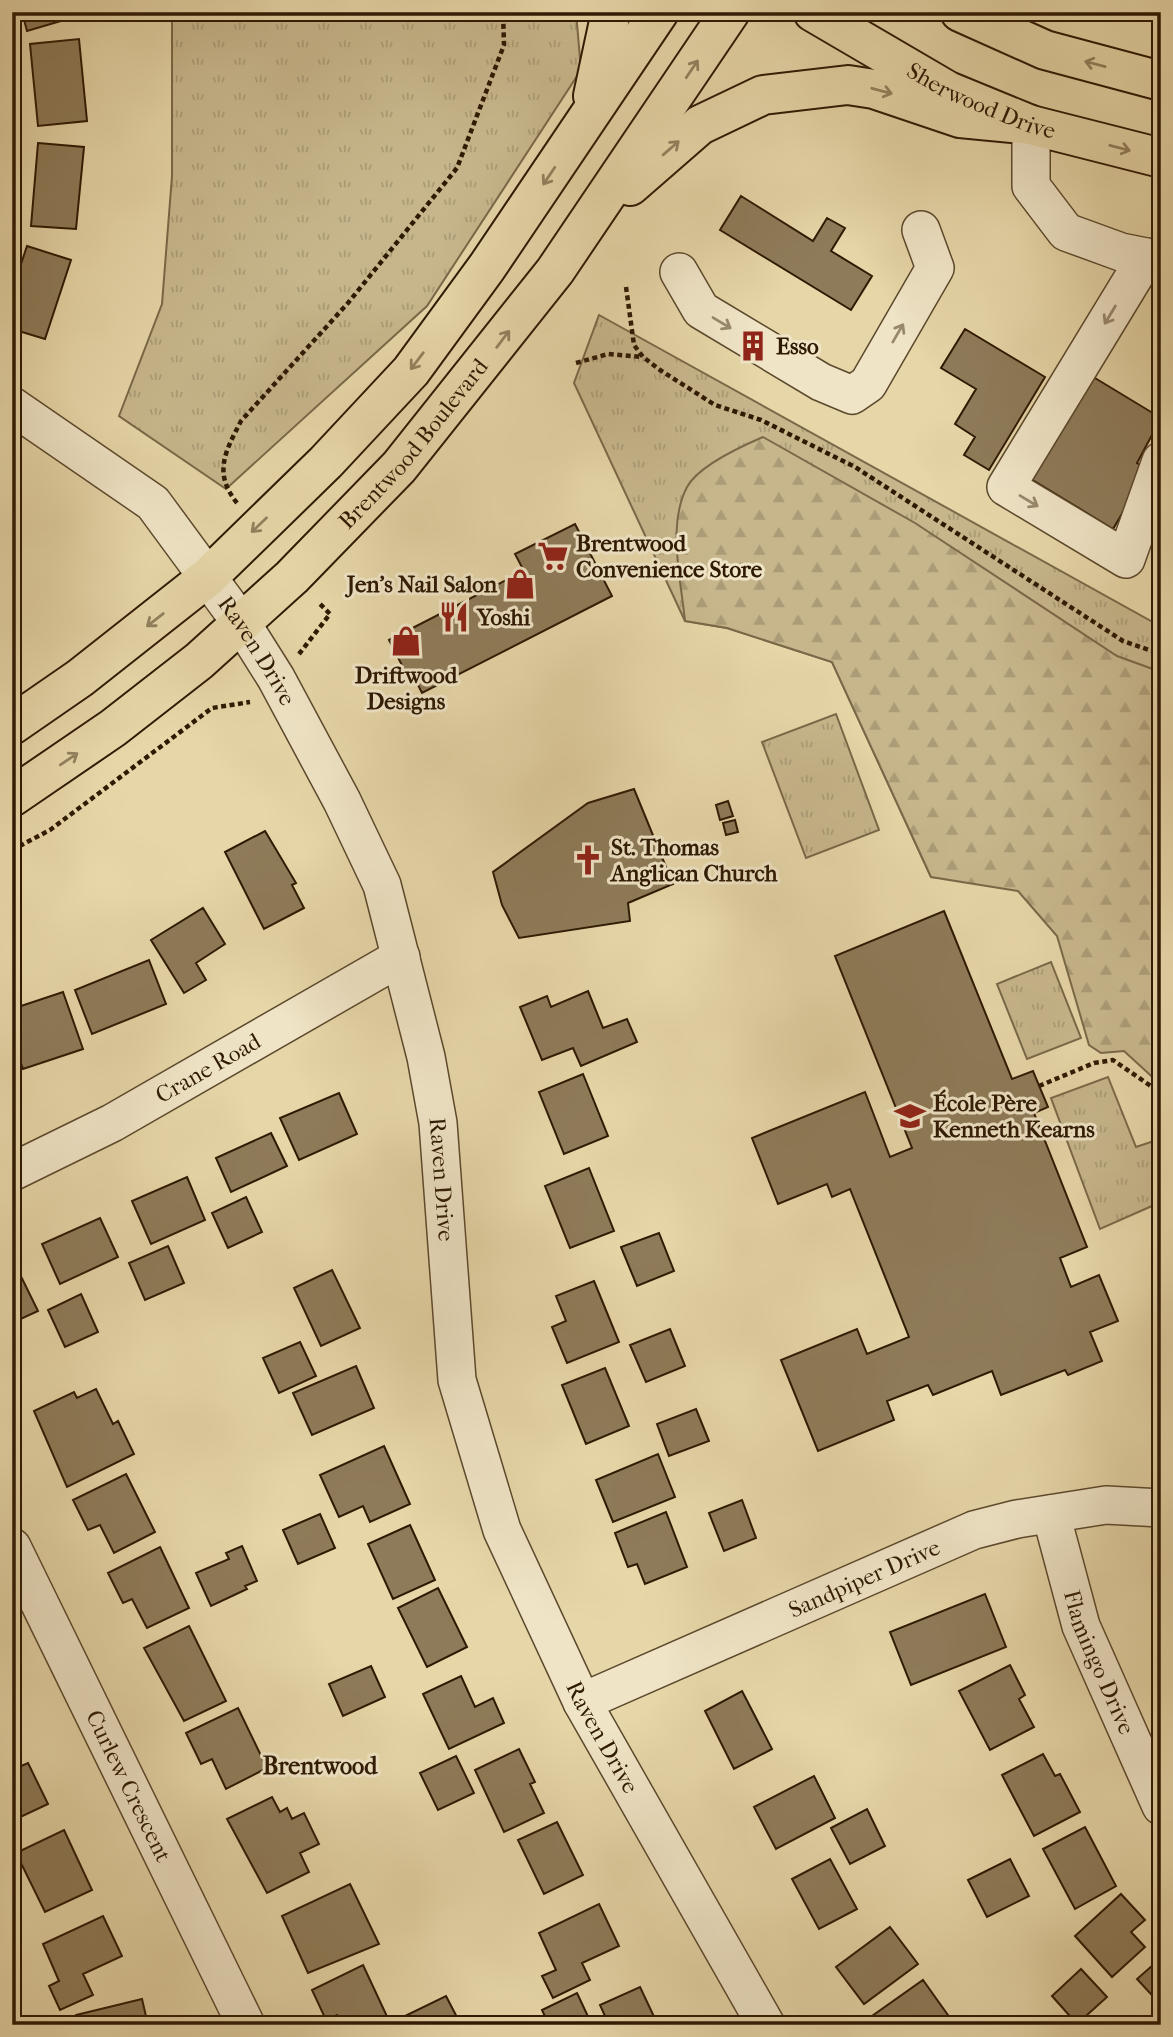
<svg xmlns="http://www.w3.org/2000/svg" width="1173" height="2037" viewBox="0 0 1173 2037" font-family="'IM FELL French Canon',serif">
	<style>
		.grass { fill: url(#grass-tufts); stroke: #7a6848; stroke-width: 2 }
		.forest { fill: url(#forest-firs); stroke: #7a6848; stroke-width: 2 }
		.building { fill: #8e7b59; stroke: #2e1903; stroke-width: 2 }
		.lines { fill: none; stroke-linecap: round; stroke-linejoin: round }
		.minor-casing { stroke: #5c482c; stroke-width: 40 }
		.major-casing { stroke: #2e1903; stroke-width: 42 }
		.path { stroke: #2e1903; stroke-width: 4.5; stroke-dasharray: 5 3.5; stroke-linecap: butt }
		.minor { stroke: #efe4c6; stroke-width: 37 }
		.major { stroke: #e6d6a8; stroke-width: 38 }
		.oneway { stroke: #93815e }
		.oneway2 { stroke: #98896e }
		.labels { text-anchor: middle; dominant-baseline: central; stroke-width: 6; stroke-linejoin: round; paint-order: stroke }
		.street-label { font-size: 23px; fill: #2e1903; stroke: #efe4c6 }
		.poi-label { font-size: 23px; font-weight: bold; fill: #2e1903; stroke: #efe4c6; text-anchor: start }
		.neighbourhood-label { font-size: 24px; font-weight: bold; fill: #2e1903; stroke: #efe4c6 }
	</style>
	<defs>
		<pattern id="grass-tufts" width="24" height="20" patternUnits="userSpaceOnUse" patternTransform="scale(1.75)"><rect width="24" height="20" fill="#c7b68c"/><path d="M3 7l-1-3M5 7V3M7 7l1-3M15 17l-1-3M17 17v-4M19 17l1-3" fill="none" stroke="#ab9c77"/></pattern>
		<pattern id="forest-firs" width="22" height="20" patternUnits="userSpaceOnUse" patternTransform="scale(1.75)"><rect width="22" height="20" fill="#c7b68c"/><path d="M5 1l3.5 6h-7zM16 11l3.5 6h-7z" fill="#ab9c77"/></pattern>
	</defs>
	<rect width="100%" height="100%" fill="#e6d6a8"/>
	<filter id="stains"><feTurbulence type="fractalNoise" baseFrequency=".00286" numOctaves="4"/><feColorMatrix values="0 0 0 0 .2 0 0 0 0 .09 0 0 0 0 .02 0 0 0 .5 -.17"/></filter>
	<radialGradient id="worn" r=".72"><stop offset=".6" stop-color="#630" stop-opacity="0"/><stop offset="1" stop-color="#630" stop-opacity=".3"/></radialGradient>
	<path class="grass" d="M172 12H576L581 70 427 306 226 489 119 416 162 304 172 176Z
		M599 315 1151 621 1161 620V895L931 877 832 662 727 628 685 621 574 383Z
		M836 714 879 830 806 858 762 742Z
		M1051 962 1081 1038 1027 1059 997 984Z
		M1108 1077 1136 1147 1157 1140 1161 1149V1202L1100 1229 1051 1098Z"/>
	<path class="forest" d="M763 437 915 523 1117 656 1161 672V1085L1124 1051 1101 1053 1089 1045 1057 936 1018 891 931 877 832 662 727 628 685 621C681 580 667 525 687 487 699 465 742 446 763 437Z"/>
	<path class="building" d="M22 12H80L81 15 27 31Z
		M79 39 87 121 38 126 30 44Z
		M38 143 84 147 76 229 31 226Z
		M741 196 813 241 827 218 845 228 831 251 872 276 851 310 720 230Z
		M27 246 71 260 45 339 12 329V291Z
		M965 329 1045 377 989 470 964 455 975 437 955 424 976 389 941 368Z
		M1090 375 1161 418 1137 463 1141 465 1130 500 1113 529 1031 479Z
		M575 524 612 596 422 693 414 677 409 679 389 640 524 571 515 554Z
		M634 789 673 884 628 903 630 921 519 938 502 905 493 872 588 803Z
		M728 801 733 816 720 820 716 805Z
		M735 820 738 832 726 835 723 823Z
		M265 831 296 883 292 885 304 908 264 929 225 852Z
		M203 908 225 944 196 963 206 980 184 993 151 940Z
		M944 911 1012 1079 1033 1071 1048 1107 1034 1113 1087 1247 1060 1258 1071 1287 1099 1275 1118 1321 1090 1332 1102 1361 1068 1375 1065 1370 1001 1395 992 1371 933 1395 928 1385 887 1401 894 1420 818 1451 781 1360 857 1329 867 1354 909 1337 850 1189 832 1197 827 1184 778 1204 752 1138 865 1092 890 1157 912 1148 835 956Z
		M149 960 166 1004 92 1034 75 990Z
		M588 991 603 1028 627 1019 637 1042 581 1066 573 1048 542 1060 520 1007 547 996 551 1007Z
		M63 992 83 1049 23 1069 12 1038V1009Z
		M12 1062 20 1083 12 1085Z
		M583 1074 608 1136 564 1154 539 1092Z
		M339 1093 357 1134 299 1160 280 1118Z
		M271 1133 287 1166 231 1192 216 1158Z
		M589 1168 614 1231 570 1248 545 1186Z
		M187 1177 205 1220 151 1244 132 1201Z
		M246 1197 262 1232 228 1248 212 1213Z
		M100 1218 118 1257 60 1284 42 1244Z
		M659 1233 674 1271 637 1286 621 1247Z
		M168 1246 184 1283 145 1300 129 1263Z
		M12 1258 38 1311 12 1323Z
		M332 1270 360 1328 321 1346 294 1288Z
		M594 1281 619 1342 567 1363 552 1327 566 1321 556 1296Z
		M81 1294 98 1332 65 1347 48 1310Z
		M670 1329 685 1366 646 1382 630 1345Z
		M300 1342 316 1376 279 1393 263 1358Z
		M356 1366 374 1408 312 1435 293 1393Z
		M605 1368 629 1426 586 1444 562 1385Z
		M96 1389 113 1424 118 1421 134 1454 67 1487 34 1411 74 1392 77 1398Z
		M696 1409 709 1441 669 1456 657 1424Z
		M384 1446 410 1504 370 1522 363 1506 339 1517 320 1475Z
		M658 1454 675 1497 613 1522 596 1480Z
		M126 1474 155 1532 114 1553 100 1525 88 1530 73 1500Z
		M742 1500 756 1538 724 1551 709 1513Z
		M666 1512 687 1567 645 1584 637 1564 628 1567 615 1533Z
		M320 1514 335 1548 298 1564 283 1530Z
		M410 1525 435 1580 393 1599 368 1544Z
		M242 1546 257 1581 245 1586 247 1589 211 1606 196 1573 229 1559 226 1553Z
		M160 1547 189 1608 147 1628 132 1599 123 1603 108 1573Z
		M438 1588 467 1647 427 1667 398 1608Z
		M1161 1593V1619L1153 1595Z
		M985 1594 1006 1647 911 1685 890 1632Z
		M189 1626 226 1701 184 1721 144 1648Z
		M1010 1665 1025 1695 1019 1699 1034 1727 990 1750 959 1691Z
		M371 1666 385 1697 343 1716 329 1684Z
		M461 1676 475 1707 493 1698 504 1723 449 1749 423 1694Z
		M742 1691 772 1749 734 1769 705 1711Z
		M238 1708 267 1768 226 1789 212 1759 201 1764 186 1733Z
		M12 1728 19 1742 12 1746Z
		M519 1749 535 1782 530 1784 544 1813 504 1832 475 1770Z
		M1043 1754 1055 1776 1060 1774 1080 1812 1034 1836 1002 1775Z
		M456 1756 474 1793 438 1810 420 1773Z
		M28 1763 48 1804 12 1821V1770Z
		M814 1776 835 1818 776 1849 754 1807Z
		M272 1797 280 1812 287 1808 292 1819 304 1813 319 1844 300 1853 309 1872 267 1893 227 1819Z
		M867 1809 885 1846 850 1864 831 1828Z
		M557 1822 583 1875 544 1894 518 1840Z
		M1085 1827 1116 1886 1075 1909 1043 1849Z
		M64 1830 92 1890 45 1912 16 1853Z
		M830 1859 857 1909 819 1929 792 1879Z
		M1010 1859 1029 1896 987 1917 968 1880Z
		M350 1884 379 1944 308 1973 282 1916Z
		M1121 1894 1145 1920 1131 1932 1145 1947 1112 1977 1075 1936Z
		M599 1904 619 1946 582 1963 590 1980 553 1998 542 1976 556 1970 539 1933Z
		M103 1916 122 1956 83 1974 93 1995 60 2010 49 1986 59 1981 43 1944Z
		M890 1927 918 1964 864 2004 836 1967Z
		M1161 1958V2005L1137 1979Z
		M363 1965 391 2025H341L337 2015 326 2020 312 1990Z
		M1081 1969 1107 1997 1077 2024 1052 1996Z
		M923 1980 955 2025H878L872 2016Z
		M640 1987 658 2025H609L600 2005Z
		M577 1993 592 2025H549L542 2010Z
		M446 1996 461 2025H409L405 2016Z
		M142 1999 148 2025H78L76 2015Z"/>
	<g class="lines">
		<g class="minor-casing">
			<g id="minor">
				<path d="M1031 125V186L1066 232 1121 252 1161 260"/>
				<path d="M1146 257 1006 487 1126 559 1161 461"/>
				<path d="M679 272 701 310 821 382 852 395 868 384 935 268 921 230"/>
				<path id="s1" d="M12 406 153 503 242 624 276 678 342 801 382 885 426 1057 438 1123 457 1380 502 1530 582 1702 766 2025"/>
				<path id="s2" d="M12 1172 112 1123 401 957"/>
				<path id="s3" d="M1051 1514 1081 1626 1161 1806"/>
				<path id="s4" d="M12 1547 246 2025"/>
				<path id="s5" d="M582 1702 974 1530 1017 1519 1106 1505 1161 1508"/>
			</g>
		</g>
		<g class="major-casing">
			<g id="major">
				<path id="s6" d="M813 12 948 91 1031 125 1161 158"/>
				<path d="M960 12 1045 50 1161 81"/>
				<path d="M593 96 611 12"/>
				<path d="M630 186 700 125 763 95 848 85 874 89 960 118 1031 125"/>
				<path d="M12 725 80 678 208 577 326 462 411 371 487 267 659 12"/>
				<path id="s7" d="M12 797 113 728 199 661 292 577 399 467 555 271 730 12"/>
			</g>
		</g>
		<path class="path" d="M626 287 634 345 643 357 660 370 715 405 761 420 855 467 1123 641 1161 654
			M576 363 608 354 642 357
			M237 503C213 473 225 452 241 421L348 303 457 168 504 45 503 12
			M299 654 330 614 318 602
			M12 850 50 830 212 708 250 702
			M1039 1086 1094 1063 1113 1060 1161 1093"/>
		<use href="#minor" class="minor"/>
		<use href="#major" class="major"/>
	</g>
	<defs><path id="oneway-shaft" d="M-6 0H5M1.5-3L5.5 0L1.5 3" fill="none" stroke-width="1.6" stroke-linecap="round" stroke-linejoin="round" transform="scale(1.75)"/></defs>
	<g class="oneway">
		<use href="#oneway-shaft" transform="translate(1095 64) rotate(-165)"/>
		<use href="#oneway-shaft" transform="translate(692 69) rotate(-56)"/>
		<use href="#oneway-shaft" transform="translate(882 91) rotate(15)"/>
		<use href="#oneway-shaft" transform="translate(671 148) rotate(-41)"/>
		<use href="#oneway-shaft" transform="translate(1120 148) rotate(15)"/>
		<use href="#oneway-shaft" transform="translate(549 176) rotate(124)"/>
		<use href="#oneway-shaft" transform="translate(503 339) rotate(-53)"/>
		<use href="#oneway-shaft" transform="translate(417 361) rotate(127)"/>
		<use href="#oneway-shaft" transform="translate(259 525) rotate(136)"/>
		<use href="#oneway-shaft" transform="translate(155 620) rotate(142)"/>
		<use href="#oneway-shaft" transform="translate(69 759) rotate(-34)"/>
	</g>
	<g class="oneway2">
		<use href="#oneway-shaft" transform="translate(1110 315) rotate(121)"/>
		<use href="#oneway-shaft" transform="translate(722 323) rotate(31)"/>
		<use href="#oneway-shaft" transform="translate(898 333) rotate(-60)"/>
		<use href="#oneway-shaft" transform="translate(1029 501) rotate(31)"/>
	</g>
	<defs>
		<g id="building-bare" transform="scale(2.415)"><path d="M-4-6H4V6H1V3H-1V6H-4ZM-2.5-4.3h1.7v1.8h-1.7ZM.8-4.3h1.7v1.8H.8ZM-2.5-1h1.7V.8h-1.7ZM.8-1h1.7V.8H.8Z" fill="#8f2418" stroke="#efe4c6" stroke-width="2.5" paint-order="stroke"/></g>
		<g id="supermarket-bare" transform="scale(2.415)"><path d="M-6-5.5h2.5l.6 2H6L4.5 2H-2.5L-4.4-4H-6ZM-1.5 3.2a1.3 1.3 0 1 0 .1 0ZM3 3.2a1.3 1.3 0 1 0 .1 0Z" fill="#8f2418" stroke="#efe4c6" stroke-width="2.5" paint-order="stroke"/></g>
		<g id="shop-bare" transform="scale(2.415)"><path d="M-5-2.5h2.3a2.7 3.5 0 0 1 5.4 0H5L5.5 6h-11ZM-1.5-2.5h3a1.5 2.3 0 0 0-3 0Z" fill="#8f2418" stroke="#efe4c6" stroke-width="2.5" paint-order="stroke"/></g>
		<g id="restaurant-bare" transform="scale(2.415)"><path d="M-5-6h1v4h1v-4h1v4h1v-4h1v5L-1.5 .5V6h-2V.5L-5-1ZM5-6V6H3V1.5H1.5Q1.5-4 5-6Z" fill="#8f2418" stroke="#efe4c6" stroke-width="2.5" paint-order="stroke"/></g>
		<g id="church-bare" transform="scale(2.415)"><path d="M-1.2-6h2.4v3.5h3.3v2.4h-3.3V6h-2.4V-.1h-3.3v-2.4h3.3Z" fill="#8f2418" stroke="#efe4c6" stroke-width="2.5" paint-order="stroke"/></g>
		<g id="school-bare" transform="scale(2.415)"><path d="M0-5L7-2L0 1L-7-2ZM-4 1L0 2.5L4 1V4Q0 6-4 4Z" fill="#8f2418" stroke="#efe4c6" stroke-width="2.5" paint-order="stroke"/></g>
	</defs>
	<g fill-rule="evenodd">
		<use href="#building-bare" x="753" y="346"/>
		<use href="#supermarket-bare" x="553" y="556"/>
		<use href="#shop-bare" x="520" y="584"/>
		<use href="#restaurant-bare" x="454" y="617"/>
		<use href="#shop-bare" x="406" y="641"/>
		<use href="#church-bare" x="588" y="860"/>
		<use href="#school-bare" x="910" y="1116"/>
	</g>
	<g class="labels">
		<g class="street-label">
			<text stroke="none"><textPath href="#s6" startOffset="191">Sherwood Drive</textPath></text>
			<text stroke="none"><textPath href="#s7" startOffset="537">Brentwood Boulevard</textPath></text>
			<text stroke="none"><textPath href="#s1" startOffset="352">Raven Drive</textPath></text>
			<text stroke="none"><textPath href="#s2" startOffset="222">Crane Road</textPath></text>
			<text stroke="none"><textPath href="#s1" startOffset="919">Raven Drive</textPath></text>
			<text stroke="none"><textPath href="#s5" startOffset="308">Sandpiper Drive</textPath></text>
			<text stroke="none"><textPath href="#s3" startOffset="156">Flamingo Drive</textPath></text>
			<text stroke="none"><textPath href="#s1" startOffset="1507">Raven Drive</textPath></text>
			<text stroke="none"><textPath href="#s4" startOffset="266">Curlew Crescent</textPath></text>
		</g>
		<g class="poi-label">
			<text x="776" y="346">Esso</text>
			<text x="576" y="543">Brentwood<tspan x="576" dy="26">Convenience Store</tspan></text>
			<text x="497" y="584" text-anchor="end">Jen's Nail Salon</text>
			<text x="477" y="617">Yoshi</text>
			<text x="406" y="675" text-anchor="middle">Driftwood<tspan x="406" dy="26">Designs</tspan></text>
			<text x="611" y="847">St. Thomas<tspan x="611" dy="26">Anglican Church</tspan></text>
			<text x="933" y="1103">École Père<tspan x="933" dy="26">Kenneth Kearns</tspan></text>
		</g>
		<g class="neighbourhood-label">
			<text x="320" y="1766">Brentwood</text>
		</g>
	</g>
	<rect width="1173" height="2037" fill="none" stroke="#e6d6a8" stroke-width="42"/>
	<rect x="14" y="14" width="1145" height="2009" fill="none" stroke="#2e1903" stroke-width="3.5"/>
	<rect x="21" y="21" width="1131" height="1995" fill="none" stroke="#2e1903" stroke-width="2"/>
	<rect width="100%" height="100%" filter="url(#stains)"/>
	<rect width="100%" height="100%" fill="url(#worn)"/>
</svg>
